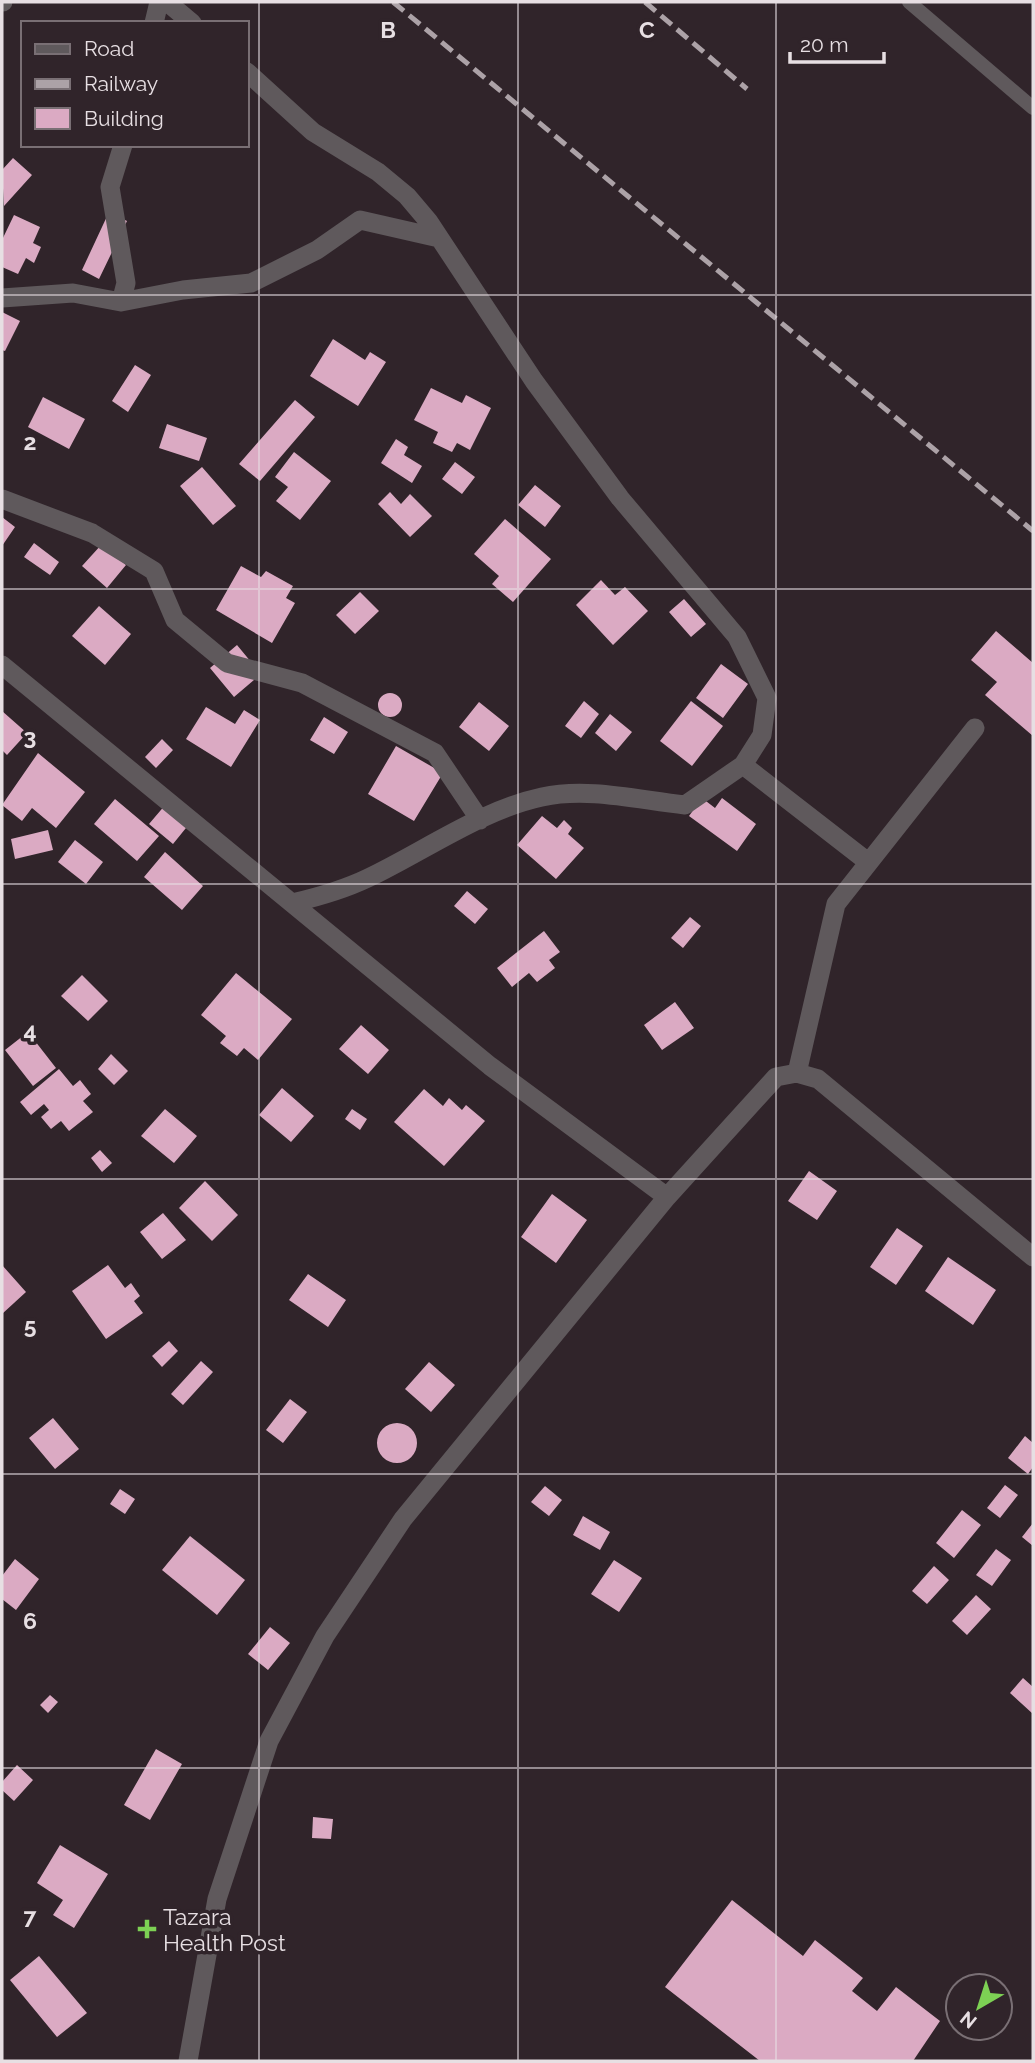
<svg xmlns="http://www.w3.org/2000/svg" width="1035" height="2063" viewBox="0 0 1035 2063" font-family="Raleway,sans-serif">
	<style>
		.building { fill: #dbaac3 }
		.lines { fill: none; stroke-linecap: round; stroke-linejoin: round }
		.service { stroke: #5f595c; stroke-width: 14 }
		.minor { stroke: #5f595c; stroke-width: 19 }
		.rail { stroke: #aca2a7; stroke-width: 5; stroke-dasharray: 14 7; stroke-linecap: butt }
		.grid { fill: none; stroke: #e7dfe3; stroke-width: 2; stroke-opacity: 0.55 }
		.poi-dot { fill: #7dd154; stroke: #30242a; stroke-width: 2.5 }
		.labels { text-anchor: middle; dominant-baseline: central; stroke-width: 7; stroke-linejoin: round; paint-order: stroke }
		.poi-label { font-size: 23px; fill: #e7dfe3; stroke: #30242a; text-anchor: start }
		.grid-label { font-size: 23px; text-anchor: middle; font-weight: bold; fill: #e7dfe3; stroke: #30242a; stroke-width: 7; stroke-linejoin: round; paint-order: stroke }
	</style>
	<rect width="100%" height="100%" fill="#30242a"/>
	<path class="building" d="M13 158 32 175 4 206 2 170Z
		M109 212 127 221 99 279 82 270Z
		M14 215 40 227 33 243 41 247 34 263 26 258 18 274 2 267V240Z
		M2 312 20 321 5 351 2 350Z
		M333 339 365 360 370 352 386 362 358 406 310 376Z
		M135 365 151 375 128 412 112 401Z
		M431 388 462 403 466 395 491 408 470 450 457 443 452 452 433 443 438 432 414 420Z
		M43 397 85 419 69 449 28 427Z
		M295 400 315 417 260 481 239 464Z
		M167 424 207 438 199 461 159 448Z
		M396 439 408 447 404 455 422 466 412 483 381 463Z
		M294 452 331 481 300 520 276 501 288 487 275 477Z
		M455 462 475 477 462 494 442 479Z
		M202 467 236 506 213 525 180 486Z
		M535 485 561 506 545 527 518 505Z
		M390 492 401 504 410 494 432 516 410 537 378 504Z
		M2 517 15 527 2 546Z
		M505 519 551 559 513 602 492 584 499 576 474 554Z
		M34 543 59 562 50 575 24 557Z
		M102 544 126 565 107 588 82 566Z
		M241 566 261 577 266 571 293 586 286 598 295 603 272 643 216 610Z
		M601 580 615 595 625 587 648 611 613 645 576 605Z
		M360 592 379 611 355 634 336 615Z
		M684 599 706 624 691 637 669 612Z
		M99 606 131 634 105 665 72 636Z
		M996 631 1033 663V736L985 695 997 682 971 660Z
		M237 645 261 674 234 697 210 668Z
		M721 664 748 684 723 718 696 698Z
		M378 705a12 12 0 1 1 24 0a12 12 0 1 1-24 0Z
		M584 701 599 714 581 738 565 726Z
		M691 701 723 726 692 766 660 741Z
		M479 702 509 726 489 751 459 727Z
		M206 707 235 724 244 710 260 720 231 767 186 739Z
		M2 711 27 733 7 755 2 750Z
		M610 714 632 732 616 751 595 733Z
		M324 717 348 732 334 754 310 740Z
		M162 739 173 750 156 768 145 757Z
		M396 746 443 773 414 821 368 794Z
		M38 753 85 792 56 828 32 808 22 821 2 805Z
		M702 798 715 808 722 798 756 824 737 851 689 816Z
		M115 799 159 836 137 861 94 824Z
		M166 804 190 823 173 844 149 824Z
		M542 816 557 828 564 820 572 828 568 834 584 848 556 879 517 845Z
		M48 830 53 850 15 859 11 839Z
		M75 840 103 862 86 884 58 862Z
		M165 852 203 886 182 910 144 877Z
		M467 891 488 909 475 924 454 906Z
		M690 917 701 926 683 948 671 938Z
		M544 931 560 952 549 960 555 968 537 982 529 973 512 987 497 968Z
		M236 973 292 1019 258 1060 244 1048 237 1056 220 1043 226 1036 201 1015Z
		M82 975 108 1001 88 1021 61 996Z
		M675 1002 694 1028 662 1050 644 1025Z
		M361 1025 389 1050 368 1074 339 1049Z
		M28 1032 56 1068 33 1086 5 1050Z
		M111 1054 128 1071 114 1085 98 1069Z
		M59 1069 73 1086 80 1080 91 1094 83 1101 93 1112 69 1131 61 1121 51 1129 41 1117 49 1110 44 1104 31 1115 20 1102Z
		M282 1088 314 1116 291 1142 259 1115Z
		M424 1089 443 1106 449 1098 462 1110 466 1105 485 1121 444 1166 394 1122Z
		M165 1109 197 1136 174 1163 141 1136Z
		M352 1109 367 1119 360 1130 345 1119Z
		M100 1150 112 1163 102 1172 91 1158Z
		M809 1171 837 1191 817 1220 788 1201Z
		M205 1181 238 1215 212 1241 179 1208Z
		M552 1194 587 1220 556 1263 521 1237Z
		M163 1213 186 1240 162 1259 140 1232Z
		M897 1228 923 1246 896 1285 870 1267Z
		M948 1257 996 1290 973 1325 925 1291Z
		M2 1265 26 1292 2 1314Z
		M108 1265 125 1288 131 1283 140 1296 134 1301 143 1313 106 1339 72 1291Z
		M308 1274 346 1300 328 1327 289 1300Z
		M169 1341 178 1351 162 1367 152 1356Z
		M201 1361 213 1372 183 1405 171 1394Z
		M429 1362 455 1385 431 1412 405 1389Z
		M290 1399 307 1412 283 1443 266 1430Z
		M53 1418 79 1449 55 1469 29 1438Z
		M377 1443a20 20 0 1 1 40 0a20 20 0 1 1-40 0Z
		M1025 1436 1033 1443V1467L1028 1474 1008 1458Z
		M1005 1485 1018 1495 1000 1518 987 1508Z
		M545 1486 562 1500 549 1516 531 1502Z
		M120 1489 135 1499 125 1514 110 1504Z
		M962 1510 981 1525 954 1558 936 1543Z
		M583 1516 610 1532 600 1550 573 1535Z
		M1033 1523V1546L1022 1537Z
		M190 1536 245 1580 217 1615 162 1570Z
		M996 1549 1011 1560 992 1586 976 1575Z
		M15 1559 39 1579 16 1610 2 1599V1576Z
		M614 1560 642 1578 619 1612 591 1594Z
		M934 1566 949 1580 927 1604 912 1591Z
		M976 1595 991 1609 967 1635 952 1621Z
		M270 1627 290 1643 268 1670 248 1654Z
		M1023 1678 1033 1687V1714L1010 1693Z
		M50 1695 58 1702 48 1713 40 1705Z
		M156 1749 182 1764 150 1820 124 1805Z
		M17 1765 33 1780 14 1801 2 1790V1782Z
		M313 1817 333 1819 331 1839 312 1838Z
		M60 1845 108 1874 74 1928 53 1915 63 1900 37 1883Z
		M732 1900 803 1956 815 1940 863 1978 852 1991 877 2011 896 1987 940 2021 913 2061H760L665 1987Z
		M39 1956 87 2013 57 2037 10 1980Z"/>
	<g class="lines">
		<path class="service" d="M909 2 1033 108"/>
		<path class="minor" d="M2 2H3
			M167 2 192 23
			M154 23 159 2
			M247 72 313 132 378 172 407 196 429 222 534 381 620 498 737 637 767 698 762 735 743 765 685 805C638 800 588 787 542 797 481 810 423 852 368 878 343 890 318 897 292 903
			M2 298 73 293 121 302 126 283 110 187 123 145
			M121 302 183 290 251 283 317 250 360 220 439 238
			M2 499 92 533 154 571 175 620 227 663 302 683 435 753 480 820
			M2 665 490 1066 667 1197
			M743 765 868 862
			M797 1073 836 904 975 728
			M188 2061 217 1899 269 1741 325 1636 403 1519 667 1197 776 1077 797 1073 818 1079 1033 1257"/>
		<path class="rail" d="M393 2 1033 531
			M645 2 747 89"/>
	</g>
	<path class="grid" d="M259 2V2061M518 2V2061M776 2V2061M2 295H1033M2 589H1033M2 884H1033M2 1179H1033M2 1474H1033M2 1768H1033"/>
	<path class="poi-dot" d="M143.5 1918.5h7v7h7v7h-7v7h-7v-7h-7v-7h7z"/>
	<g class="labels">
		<g class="poi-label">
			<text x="163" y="1916">Tazara<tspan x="163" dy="26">Health Post</tspan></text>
		</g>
	</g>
	<g class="grid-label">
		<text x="388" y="38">B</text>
		<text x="647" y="38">C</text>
		<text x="30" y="450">2</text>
		<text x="30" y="745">3</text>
		<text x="30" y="1039">4</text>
		<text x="30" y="1334">5</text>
		<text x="30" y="1629">6</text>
		<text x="30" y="1924">7</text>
	</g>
	<rect width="1035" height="2063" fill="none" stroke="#e7dfe3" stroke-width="7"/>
	<rect x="21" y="21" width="228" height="126" fill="#30242a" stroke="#796f74" stroke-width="2"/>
	<rect x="35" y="44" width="35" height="10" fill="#5f595c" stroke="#796f74" stroke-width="2"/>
	<text x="84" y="56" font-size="21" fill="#e7dfe3">Road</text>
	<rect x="35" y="79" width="35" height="10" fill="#aca2a7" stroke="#796f74" stroke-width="2"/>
	<text x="84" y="91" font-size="21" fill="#e7dfe3">Railway</text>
	<rect x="35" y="108" width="35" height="21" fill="#dbaac3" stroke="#796f74" stroke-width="2"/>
	<text x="84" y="126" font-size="21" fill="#e7dfe3">Building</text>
	<g transform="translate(979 2007) rotate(219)"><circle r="33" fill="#30242a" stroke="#796f74" stroke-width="2"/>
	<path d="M0-5L12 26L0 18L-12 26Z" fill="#7dd154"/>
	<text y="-10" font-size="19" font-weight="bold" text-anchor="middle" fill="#e7dfe3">N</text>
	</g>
	<path d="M790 52v10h94v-10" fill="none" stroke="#e7dfe3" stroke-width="3.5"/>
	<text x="800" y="52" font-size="21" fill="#e7dfe3" stroke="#30242a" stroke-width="5" paint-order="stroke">20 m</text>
</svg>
